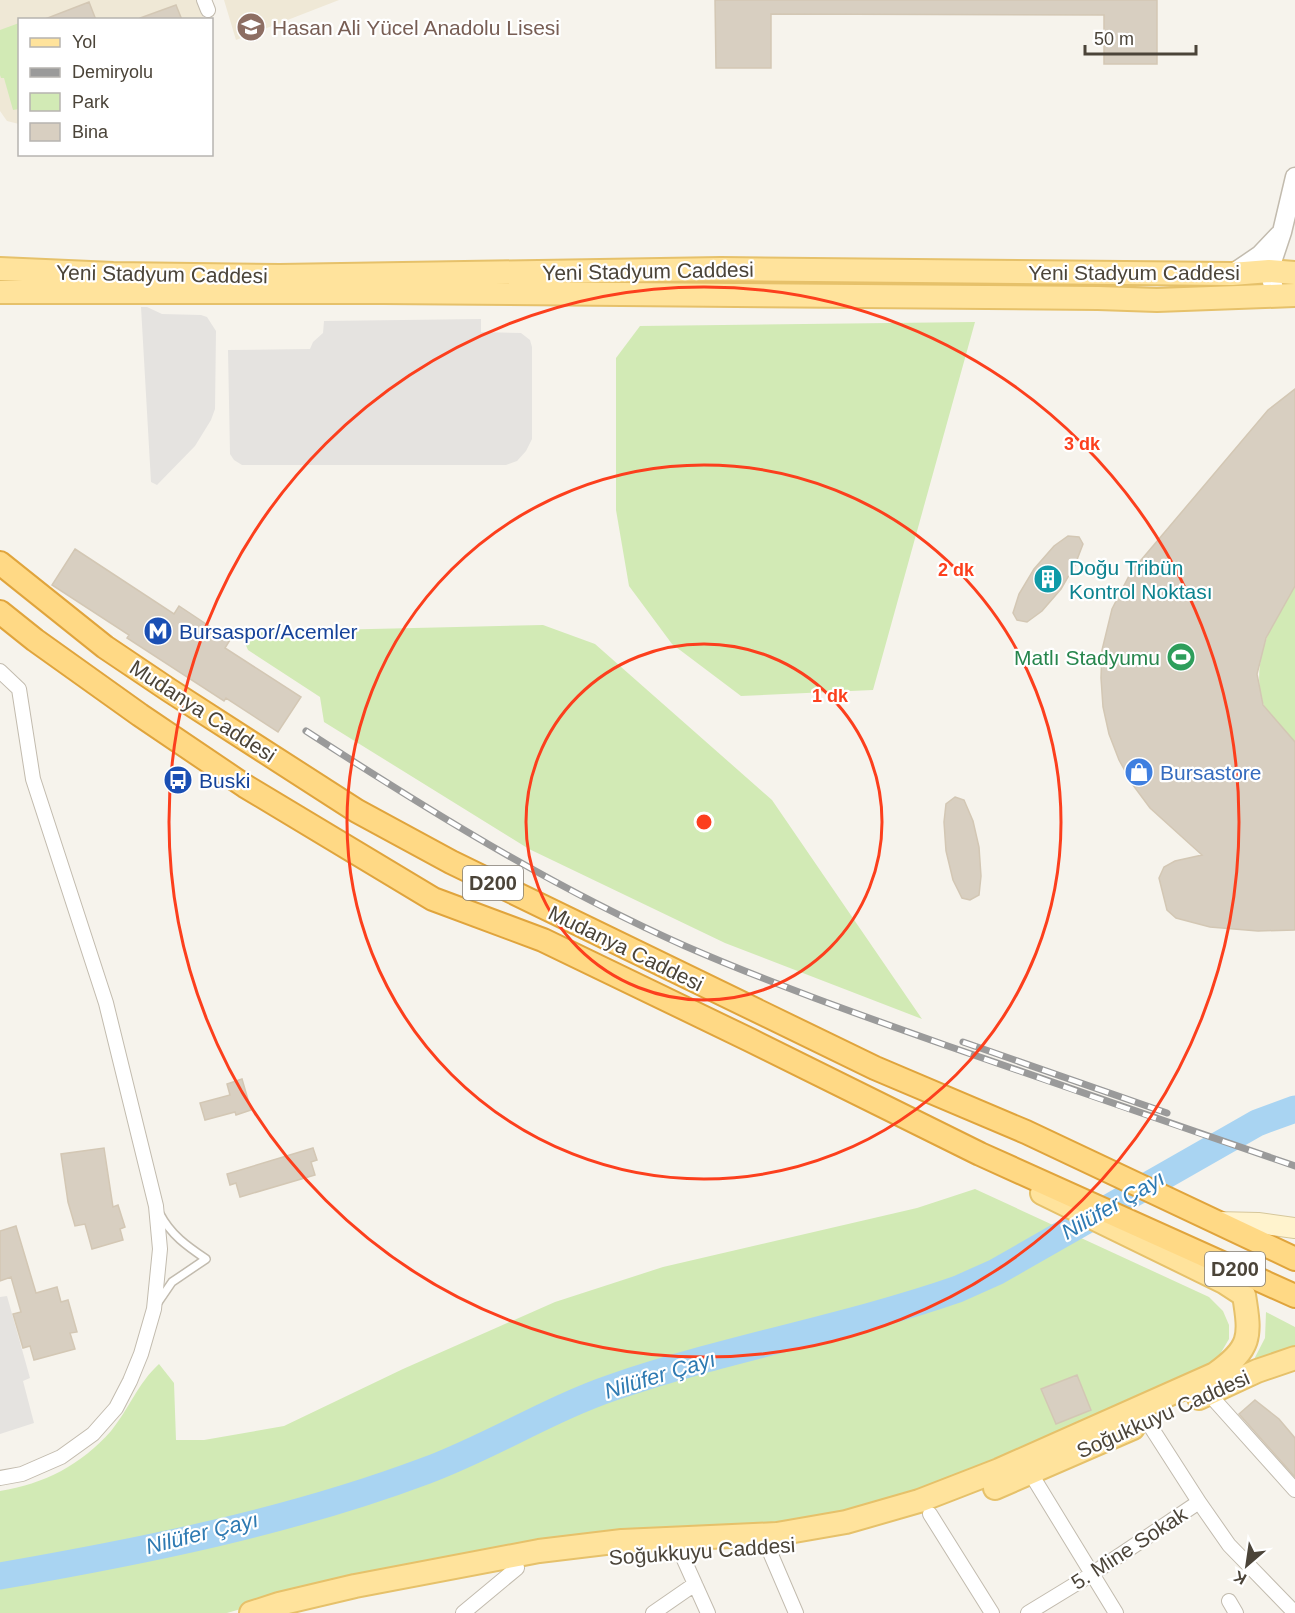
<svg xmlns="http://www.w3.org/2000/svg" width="1295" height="1613" viewBox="0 0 1295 1613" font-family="Arial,sans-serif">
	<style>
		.education { fill: #efe8d6 }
		.green { fill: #d2eab5 }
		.parking { fill: #e5e3e0 }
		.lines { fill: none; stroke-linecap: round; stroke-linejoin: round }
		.river { stroke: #a9d4f2; stroke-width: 27 }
		.building { fill: #d8cfc1; stroke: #d3c7b4; stroke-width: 1.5 }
		.service-casing { stroke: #c2bbae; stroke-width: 10 }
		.minor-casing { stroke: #c2bbae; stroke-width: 16 }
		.tertiary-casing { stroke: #c2bbae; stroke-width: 21 }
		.secondary-casing { stroke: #d6c79b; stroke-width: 22 }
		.primary-casing { stroke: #e6c16a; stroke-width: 26 }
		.trunk-casing { stroke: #e0a43c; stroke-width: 26 }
		.service { stroke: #fff; stroke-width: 7 }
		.minor { stroke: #fff; stroke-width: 14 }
		.tertiary { stroke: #fff; stroke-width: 18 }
		.secondary { stroke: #fff3cd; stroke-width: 20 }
		.primary { stroke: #ffe39c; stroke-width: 22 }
		.trunk { stroke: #ffd985; stroke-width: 22 }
		.rail-casing { stroke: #9a9a9a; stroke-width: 7 }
		.rail { stroke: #fff; stroke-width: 4.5; stroke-dasharray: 14; stroke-linecap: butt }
		.ring { fill: none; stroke: #fc3f1d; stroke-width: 3 }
		.labels { text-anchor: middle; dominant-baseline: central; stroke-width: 4.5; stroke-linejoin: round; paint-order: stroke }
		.shield { fill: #fff; stroke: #817c74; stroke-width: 1.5 }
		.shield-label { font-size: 20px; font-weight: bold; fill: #4b4439 }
		.education-label { font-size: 21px; fill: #785e54; stroke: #fff; text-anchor: start }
		.street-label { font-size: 21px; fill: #4b4439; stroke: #fff }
		.culture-label { font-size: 21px; fill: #0d838f; stroke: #fff; text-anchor: start }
		.transit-label { font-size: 21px; fill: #164399; stroke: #fff; text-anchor: start }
		.leisure-label { font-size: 21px; fill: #27864d; stroke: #fff; text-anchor: end }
		.shop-label { font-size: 21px; fill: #366cbe; stroke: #fff; text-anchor: start }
		.water-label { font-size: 22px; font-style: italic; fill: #2e7ab2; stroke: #fff }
		.centre { fill: #fc3f1d; stroke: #fff; stroke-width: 3 }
		.ring-label { font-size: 18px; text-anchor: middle; font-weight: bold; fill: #fc3f1d; stroke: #fff; stroke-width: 4.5; stroke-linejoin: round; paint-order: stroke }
	</style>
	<rect width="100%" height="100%" fill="#f6f3ec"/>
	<path class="education" d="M0 0H196L204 19 20 20 19 124 7 121 0 111Z
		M224 0H339L236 40Z"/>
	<path class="green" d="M19 23V109L13 110 4 78H1L0 75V30Z
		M975 322 873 690 741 696 672 644 629 586 616 510V358L640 326Z
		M1295 586V742C1287 735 1266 713 1263 703 1250 663 1272 618 1295 586Z
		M543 625 595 644 772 800 922 1019 725 943 529 849 324 722 320 697 248 650 240 632Z
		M975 1189 1209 1297 1223 1311 1229 1325V1339L1213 1366 1110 1414 867 1511 312 1588 227 1613H0V1491C44 1484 81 1465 111 1431 129 1409 138 1383 159 1364L174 1383 176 1440H204L284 1426 403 1369 555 1302 663 1267 917 1208Z
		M1266 1312 1295 1327V1345L1249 1369 1265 1338Z"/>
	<path class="parking" d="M141 307H147L162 314 201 315 207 317 216 331 215 409 211 420 195 446 157 485 151 482Z
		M481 319V332L521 333 530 340 532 347V439L526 451 517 461 506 465H242L234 460 230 454 228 350 310 349 313 342 323 333 324 321Z
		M7 1296 30 1378 23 1381 34 1423 0 1434V1297Z"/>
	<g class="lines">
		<path class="river" d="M0 1576C143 1551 289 1522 425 1471 490 1447 549 1409 614 1387 727 1348 846 1328 958 1289L996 1272 1257 1123 1295 1109"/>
	</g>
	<path class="building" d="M715 0H1157V64H1104V15L771 14V68H716Z
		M89 2 96 20H45V19Z
		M176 5 182 20H140V18Z
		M1295 389V586L1266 638 1257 674 1263 705 1295 742V930L1258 931 1210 927 1176 918 1167 910 1159 878 1164 867 1175 861 1202 855 1150 808 1133 785 1119 760 1109 734 1103 707 1101 678 1102 650 1112 609 1131 572 1268 410Z
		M1068 536 1079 537 1083 544 1075 565 1061 589 1042 611 1027 622 1017 620 1013 613 1019 594 1034 569 1054 546Z
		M75 549 174 614 179 606 230 640 225 648 301 697 278 732 226 698 224 701 127 638 129 635 52 585Z
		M955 797 964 800 973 821 979 847 981 876 979 895 970 900 962 898 953 880 946 851 944 822 946 804Z
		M242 1079 251 1110 236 1115 235 1112 205 1120 200 1103 230 1095 227 1084Z
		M104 1148 113 1207 118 1205 125 1227 120 1229 123 1240 92 1249 85 1224 75 1226 68 1202 61 1154Z
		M313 1148 317 1160 311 1162 315 1175 240 1197 236 1183 230 1185 227 1174Z
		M16 1226 36 1293 57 1287 61 1302 68 1300 77 1332 70 1333 75 1349 34 1360 30 1346 23 1348 13 1314 21 1312 11 1277 0 1281V1231Z
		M1077 1375 1091 1410 1056 1424 1041 1389Z
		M1255 1400 1279 1419 1295 1438V1477L1239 1414Z"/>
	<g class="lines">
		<g class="service-casing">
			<path id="service" d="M157 1304 172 1282 206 1259C187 1246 171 1235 160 1214"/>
		</g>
		<g class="minor-casing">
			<path id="minor" d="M204 0 208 10
				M0 671 19 689 33 779 106 1003 156 1206 160 1249 154 1309 141 1354 130 1381 116 1408 93 1434 61 1457 22 1474 0 1478
				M1209 1394 1295 1490
				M1147 1421 1199 1502 1229 1545 1295 1613
				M1031 1474 1116 1613
				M930 1514 992 1613
				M769 1550 796 1613
				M681 1553 708 1613
				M1229 1601 1236 1613
				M463 1613 517 1568
				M653 1613 695 1584
				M1028 1613 1092 1574 1199 1502"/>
		</g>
		<g class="tertiary-casing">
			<path id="tertiary" d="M1232 274 1260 255 1279 235
				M1276 296 1269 271 1282 232 1295 177"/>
		</g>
		<g class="secondary-casing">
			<path id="secondary" d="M1217 1222 1258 1223 1295 1228"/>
		</g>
		<g class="primary-casing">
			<path id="primary" d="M0 269 113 274 280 276 721 269 1232 274 1269 271 1295 273
				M0 292H383L1098 298 1157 300 1295 295
				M1199 1398 1257 1371 1295 1358
				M995 1488 1133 1428
				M251 1613 279 1604 355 1586 539 1551 622 1541 777 1534 846 1522 919 1501 999 1470 1215 1374C1251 1348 1251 1338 1244 1295L1224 1282 1042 1193"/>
		</g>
		<g class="trunk-casing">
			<path id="trunk" d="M0 563 105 647 169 690 357 811 451 862 875 1068 1026 1132 1295 1259
				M0 612 35 640 140 715 245 786 433 899 543 940 750 1040 980 1154 1295 1296"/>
		</g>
		<use href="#service" class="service"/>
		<use href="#minor" class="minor"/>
		<use href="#tertiary" class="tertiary"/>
		<use href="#secondary" class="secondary"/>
		<use href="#primary" class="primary"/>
		<use href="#trunk" class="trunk"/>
		<g class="rail-casing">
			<path id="rail" d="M306 731C428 810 552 887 685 946 770 983 857 1014 945 1045 1061 1086 1178 1126 1295 1166
				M963 1042 1167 1113"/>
		</g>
		<use href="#rail" class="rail"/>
	</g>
	<g class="ring">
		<circle cx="704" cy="822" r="178"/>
		<circle cx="704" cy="822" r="357"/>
		<circle cx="704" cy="822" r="535"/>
	</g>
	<defs>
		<g id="school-disc" transform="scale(1.5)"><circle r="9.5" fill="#8d6e63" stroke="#fff"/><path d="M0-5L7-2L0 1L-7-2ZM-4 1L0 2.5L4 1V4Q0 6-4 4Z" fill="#fff"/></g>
		<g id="building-disc" transform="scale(1.5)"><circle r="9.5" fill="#0f9aa8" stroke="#fff"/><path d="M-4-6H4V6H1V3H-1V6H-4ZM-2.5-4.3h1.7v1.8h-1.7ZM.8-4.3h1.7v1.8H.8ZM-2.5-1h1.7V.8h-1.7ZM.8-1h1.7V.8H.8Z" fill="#fff"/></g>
		<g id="metro-disc" transform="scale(1.5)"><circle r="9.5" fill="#1a4fb4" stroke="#fff"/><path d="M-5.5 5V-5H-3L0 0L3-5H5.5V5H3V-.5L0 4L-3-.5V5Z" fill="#fff"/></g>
		<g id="stadium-disc" transform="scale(1.5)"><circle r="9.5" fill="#2e9e5b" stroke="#fff"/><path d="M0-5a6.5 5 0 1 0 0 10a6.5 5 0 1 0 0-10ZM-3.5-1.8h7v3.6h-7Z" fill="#fff"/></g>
		<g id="shop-disc" transform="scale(1.5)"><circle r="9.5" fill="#3f7fe0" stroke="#fff"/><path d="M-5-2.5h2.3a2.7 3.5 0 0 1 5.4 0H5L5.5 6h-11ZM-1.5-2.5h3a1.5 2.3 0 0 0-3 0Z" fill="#fff"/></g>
		<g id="bus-disc" transform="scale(1.5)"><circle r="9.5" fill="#1a4fb4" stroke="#fff"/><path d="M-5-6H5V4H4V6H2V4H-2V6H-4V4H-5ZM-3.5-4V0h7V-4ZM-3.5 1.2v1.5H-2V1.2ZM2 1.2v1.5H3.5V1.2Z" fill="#fff"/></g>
	</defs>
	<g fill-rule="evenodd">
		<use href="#school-disc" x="251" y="27"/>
		<use href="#building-disc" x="1048" y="579"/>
		<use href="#metro-disc" x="158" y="631"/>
		<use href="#stadium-disc" x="1181" y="657"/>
		<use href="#shop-disc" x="1139" y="772"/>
		<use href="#bus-disc" x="178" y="780"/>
	</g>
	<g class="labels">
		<g class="shield">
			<rect x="463" y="866" width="60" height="34" rx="4.5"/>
			<rect x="1205" y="1252" width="60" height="34" rx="4.5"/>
		</g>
		<g class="shield-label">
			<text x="493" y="883">D200</text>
			<text x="1235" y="1269">D200</text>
		</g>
		<g class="education-label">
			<text x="272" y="27">Hasan Ali Yücel Anadolu Lisesi</text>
		</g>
		<g class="street-label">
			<text transform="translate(648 271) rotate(-1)">Yeni Stadyum Caddesi</text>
			<text x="1134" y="272">Yeni Stadyum Caddesi</text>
			<text transform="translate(162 274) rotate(1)">Yeni Stadyum Caddesi</text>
			<text transform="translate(203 711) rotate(33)">Mudanya Caddesi</text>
			<text transform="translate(626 948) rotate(26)">Mudanya Caddesi</text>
			<text transform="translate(1163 1414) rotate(-24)">Soğukkuyu Caddesi</text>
			<text transform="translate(1129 1548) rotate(-33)">5. Mine Sokak</text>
			<text transform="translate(702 1551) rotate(-4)">Soğukkuyu Caddesi</text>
		</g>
		<g class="culture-label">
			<text x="1069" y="567">Doğu Tribün<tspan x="1069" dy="24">Kontrol Noktası</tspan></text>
		</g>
		<g class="transit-label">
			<text x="179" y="631">Bursaspor/Acemler</text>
			<text x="199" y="780">Buski</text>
		</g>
		<g class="leisure-label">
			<text x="1160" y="657">Matlı Stadyumu</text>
		</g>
		<g class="shop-label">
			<text x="1160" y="772">Bursastore</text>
		</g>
		<g class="water-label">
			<text transform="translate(1113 1205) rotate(-30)">Nilüfer Çayı</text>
			<text transform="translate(660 1375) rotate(-17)">Nilüfer Çayı</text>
			<text transform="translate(202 1533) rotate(-14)">Nilüfer Çayı</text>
		</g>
	</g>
	<circle cx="704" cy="822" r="9" class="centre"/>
	<g class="ring-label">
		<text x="1082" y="450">3 dk</text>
		<text x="956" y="576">2 dk</text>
		<text x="830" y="702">1 dk</text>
	</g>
	<rect x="18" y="18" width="195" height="138" fill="#ffffff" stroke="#b7b4b0" stroke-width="1.5"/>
	<rect x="30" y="38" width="30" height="9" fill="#ffe39c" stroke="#b7b4b0" stroke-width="1.5"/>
	<text x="72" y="48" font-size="18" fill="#4b4439">Yol</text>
	<rect x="30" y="68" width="30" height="9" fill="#9a9a9a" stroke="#b7b4b0" stroke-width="1.5"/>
	<text x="72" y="78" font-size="18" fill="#4b4439">Demiryolu</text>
	<rect x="30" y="93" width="30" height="18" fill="#d2eab5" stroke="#b7b4b0" stroke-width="1.5"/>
	<text x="72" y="108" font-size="18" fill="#4b4439">Park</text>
	<rect x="30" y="123" width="30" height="18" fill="#d8cfc1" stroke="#b7b4b0" stroke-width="1.5"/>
	<text x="72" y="138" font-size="18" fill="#4b4439">Bina</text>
	<g transform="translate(1247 1565) rotate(209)" stroke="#ffffff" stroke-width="4.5" paint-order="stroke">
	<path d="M0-4.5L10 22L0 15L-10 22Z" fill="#4b4439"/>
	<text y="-9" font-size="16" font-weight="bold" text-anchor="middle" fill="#4b4439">K</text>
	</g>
	<path d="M1085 45v9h111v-9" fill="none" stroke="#4b4439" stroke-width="3"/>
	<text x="1094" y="45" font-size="18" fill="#4b4439" stroke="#ffffff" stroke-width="4.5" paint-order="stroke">50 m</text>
</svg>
